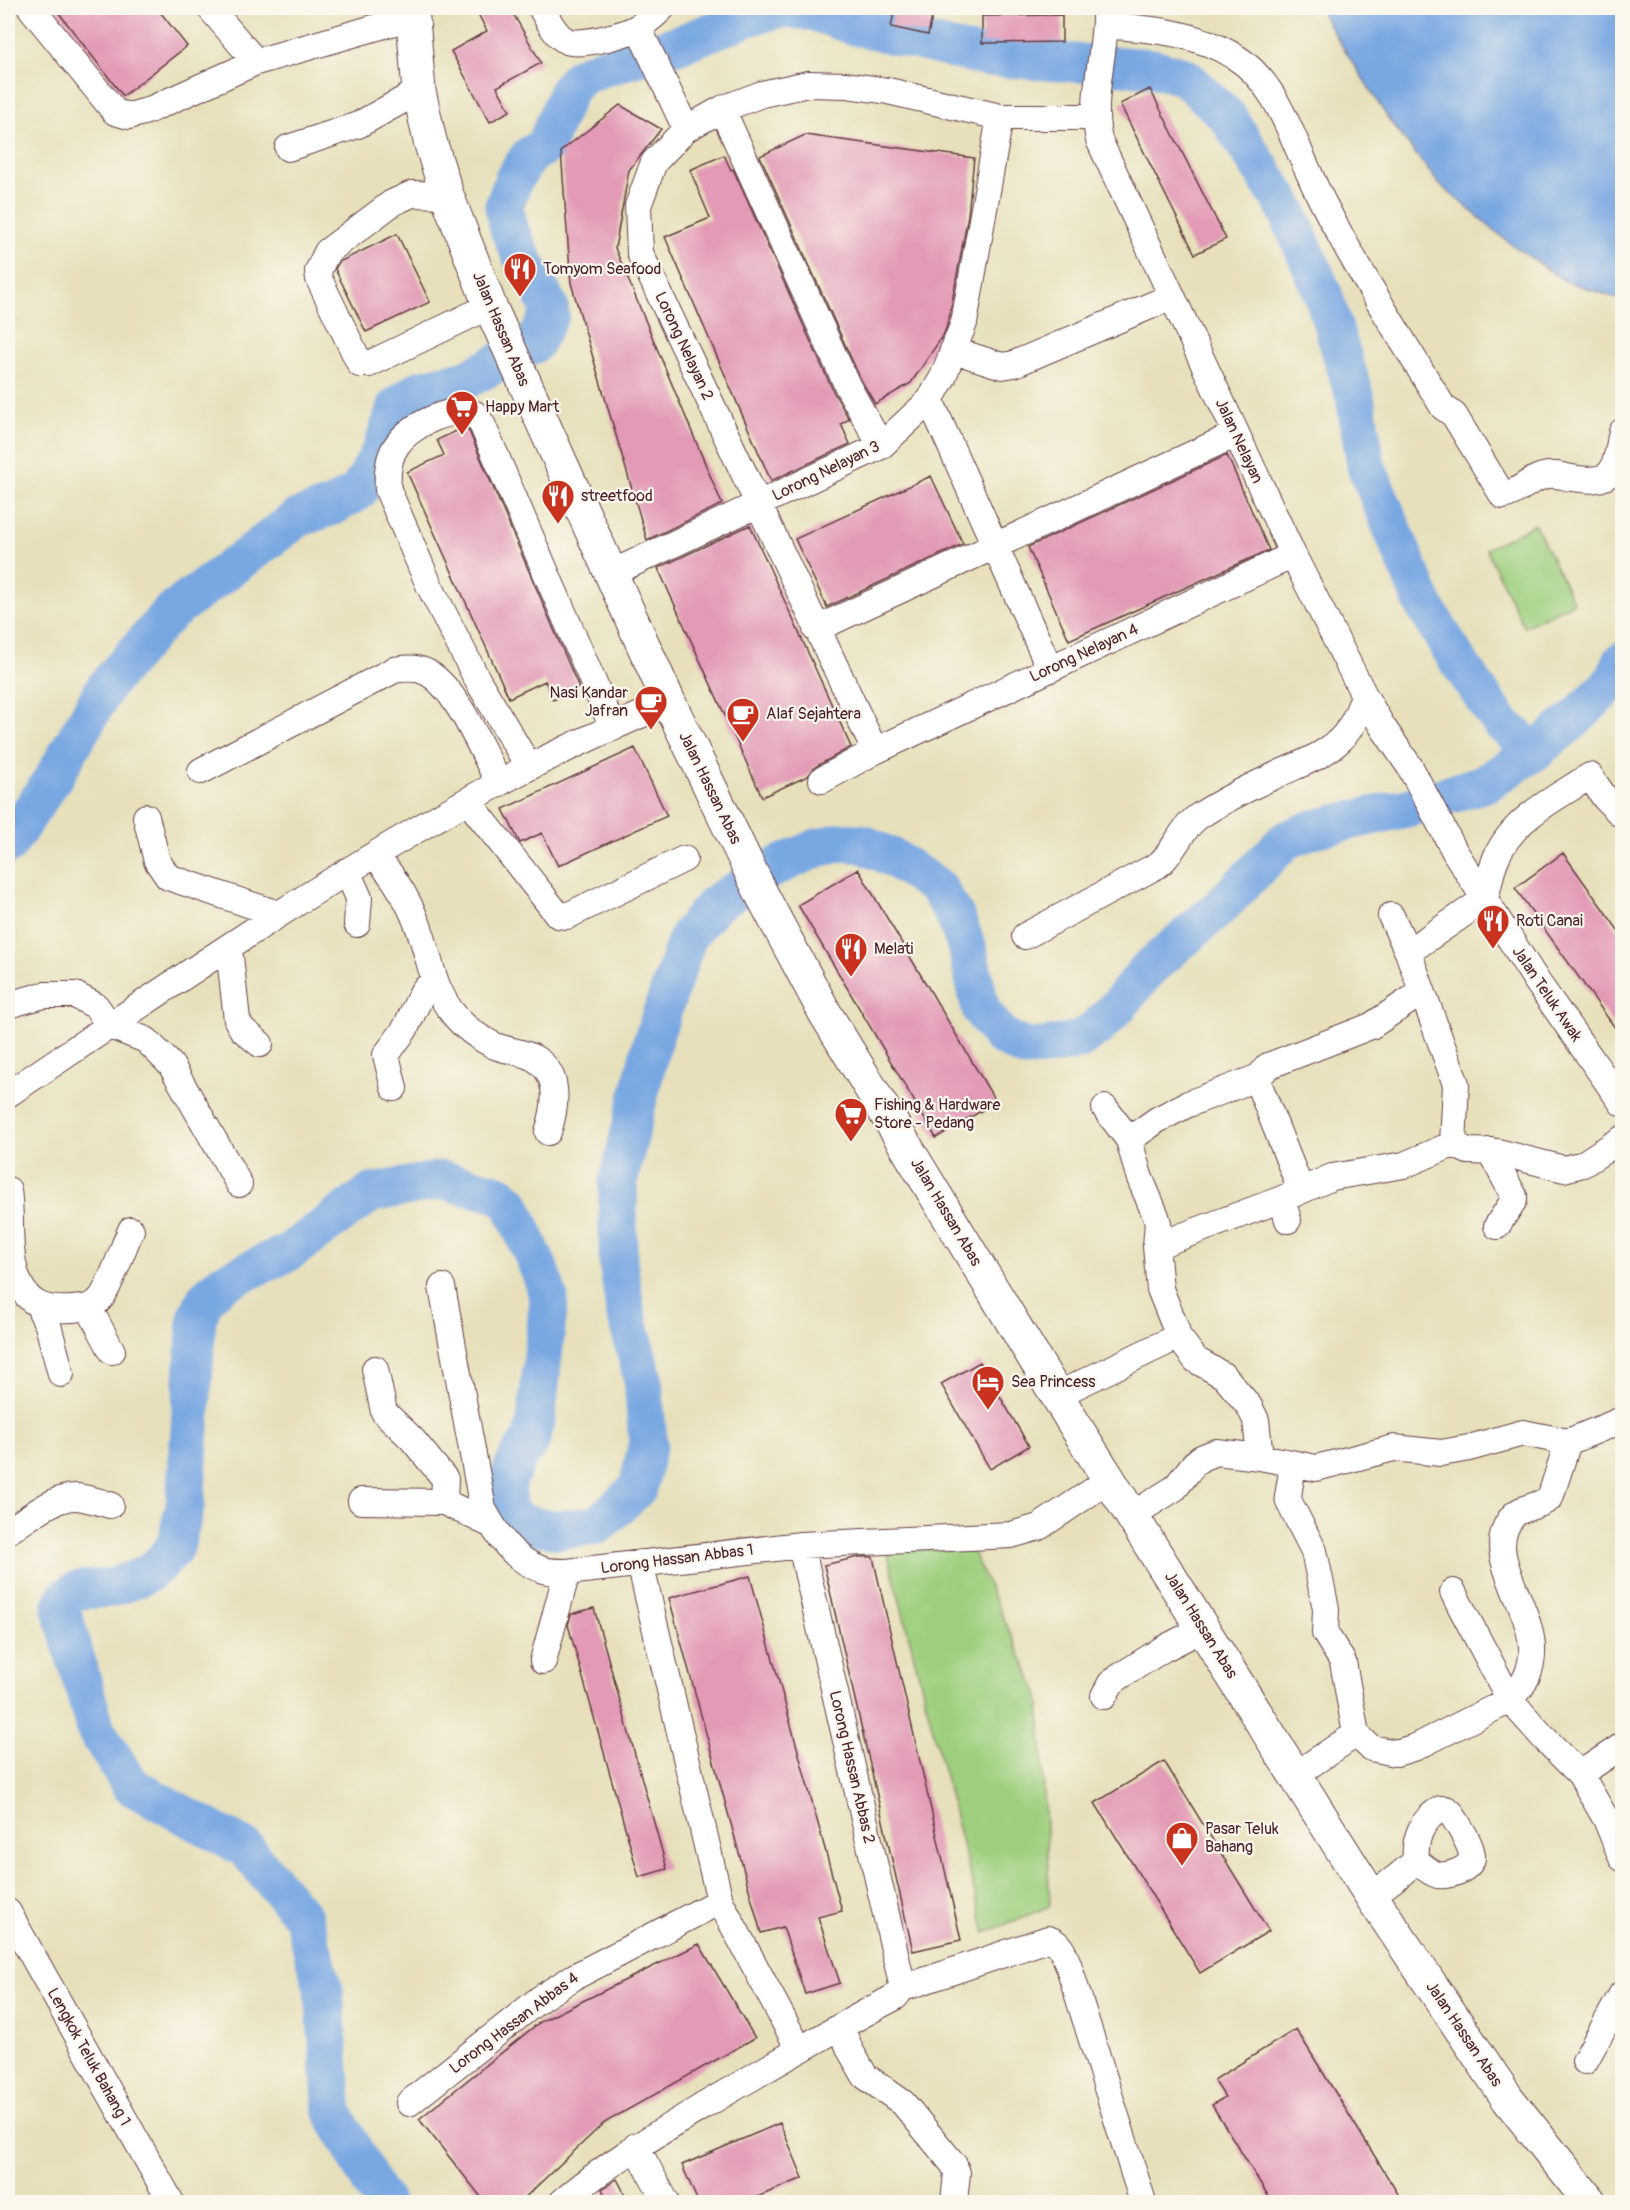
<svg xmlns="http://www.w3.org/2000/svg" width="1630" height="2210" viewBox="0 0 1630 2210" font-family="Pangolin,sans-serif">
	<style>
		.green { fill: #9ecf7e; stroke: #747754; stroke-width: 1.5 }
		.water { fill: #78a7e2; stroke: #616386; stroke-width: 1.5 }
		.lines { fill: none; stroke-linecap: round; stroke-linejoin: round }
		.river { stroke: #78a7e2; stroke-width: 39 }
		.building { fill: #e29ab6 }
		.street-casing { stroke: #623c41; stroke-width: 28 }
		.secondary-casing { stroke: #623c41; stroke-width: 35 }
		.street { stroke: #fff; stroke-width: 26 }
		.secondary { stroke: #fff; stroke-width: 33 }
		.labels { text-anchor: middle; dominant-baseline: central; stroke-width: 4.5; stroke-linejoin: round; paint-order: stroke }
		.poi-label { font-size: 16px; fill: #4a1f2b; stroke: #fbf7ec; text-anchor: start }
		.street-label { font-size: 16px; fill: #4a1f2b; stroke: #fbf7ec }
	</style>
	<rect width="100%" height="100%" fill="#fbf7ec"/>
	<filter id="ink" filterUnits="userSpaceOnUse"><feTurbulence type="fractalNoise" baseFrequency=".0167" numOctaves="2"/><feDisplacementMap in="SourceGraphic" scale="12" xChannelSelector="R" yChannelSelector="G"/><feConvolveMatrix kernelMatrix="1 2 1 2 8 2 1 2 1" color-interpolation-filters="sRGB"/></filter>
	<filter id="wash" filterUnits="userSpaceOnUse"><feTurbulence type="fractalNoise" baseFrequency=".008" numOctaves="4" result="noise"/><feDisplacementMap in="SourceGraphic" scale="24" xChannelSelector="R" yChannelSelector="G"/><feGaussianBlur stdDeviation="1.35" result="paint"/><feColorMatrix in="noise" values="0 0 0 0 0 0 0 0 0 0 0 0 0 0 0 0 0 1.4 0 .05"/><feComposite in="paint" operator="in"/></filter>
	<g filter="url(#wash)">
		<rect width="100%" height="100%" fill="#e7e0bb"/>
		<path class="green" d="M1535 524 1574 603 1524 627 1486 549Z
			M971 1548 1039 1695 1050 1906 985 1933 887 1551Z"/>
		<path class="water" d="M1318 8H1622V300L1563 280 1507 241 1439 184 1388 118Z"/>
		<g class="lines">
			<path class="river" d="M8 845 55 775 106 686 170 613 298 518 333 506 359 491 382 449 397 406 419 390 467 379 534 344 550 315 549 306 524 262 509 229 504 206 514 179 529 156 545 146 569 89 581 76 601 68 683 43 751 16 783 8 815 12 855 26 986 57 1153 68 1185 77 1227 116 1286 208 1323 294 1355 397 1366 466 1424 605 1456 658 1500 722 1534 752
				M384 2202 375 2190 333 2112 324 1990 303 1917 245 1848 131 1786 96 1730 61 1608 66 1597 78 1590 111 1588 131 1581 149 1573 162 1562 175 1547 185 1506 197 1318 206 1298 222 1283 289 1252 371 1193 442 1180 499 1194 511 1204 542 1276 549 1299 536 1421 531 1439 518 1457 507 1481 506 1507 519 1523 559 1530 598 1525 638 1488 648 1442 643 1379 625 1310 618 1261V1182L652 1042 688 936 715 904 771 869 817 848 842 842 863 844 895 859 937 887 955 916 967 947 981 1010 1000 1035 1024 1048 1045 1047 1080 1040 1098 1027 1120 1004 1147 970 1219 908 1285 841 1313 829 1407 808 1486 783 1534 752 1575 719 1614 680 1622 661"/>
		</g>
		<g id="blocks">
			<path class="building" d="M55 8H157L187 46 123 96Z
				M475 8H510L541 63 497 87 510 111 490 122 451 51 487 31Z
				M895 8H934L928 35 891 27Z
				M1062 15V42L982 43V16Z
				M1150 89 1226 239 1195 254 1120 104Z
				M620 105 661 129 629 170 615 248 722 504 647 540 571 283 561 151Z
				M805 135 974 158 968 215 949 319 944 334 911 383 875 404 861 380 760 156Z
				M724 155 731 170 733 169 834 393 849 419 841 424 850 444 771 481 665 237 710 218 690 170Z
				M397 234 430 302 366 332 335 269 339 262Z
				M465 427 469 431 579 688 553 700 545 681 509 698 407 472 444 455 437 440Z
				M1227 455 1269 550 1069 640 1028 547Z
				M931 476 963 544 827 607 795 539Z
				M750 525 851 747 815 767 808 776 762 797 658 568Z
				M635 748 667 816 558 866 542 833 520 843 503 809Z
				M1563 853 1623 937V1039L1515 888Z
				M858 869 996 1102 936 1138 798 905Z
				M980 1362 1029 1446 990 1469 941 1384Z
				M859 1557H873L961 1940 913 1951 824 1565Z
				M750 1576 842 1911 818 1917 840 1983 805 1994 783 1927 761 1933 669 1598Z
				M594 1608 667 1869 639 1877 568 1625 571 1614Z
				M1164 1761 1269 1931 1200 1973 1095 1803Z
				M699 1944 755 2038 604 2123 520 2202H485L419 2119 540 2022Z
				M1296 2029 1403 2202H1272L1212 2105 1225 2097 1214 2080Z
				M780 2123 803 2178 745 2202H698L682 2165Z
				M617 2179 629 2202H609L602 2189Z"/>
		</g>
	</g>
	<g filter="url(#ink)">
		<use href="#blocks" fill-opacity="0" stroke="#623c41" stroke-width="1.5"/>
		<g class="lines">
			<g class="street-casing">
				<path id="street" d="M31 8 115 112 129 116 147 111 256 62 412 17
					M210 8 256 62
					M541 8C548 19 554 35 567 41 580 47 628 34 640 26 648 21 656 14 662 8
					M1105 8C1107 51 1089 96 1099 140L1293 555 1364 695 1382 726 1410 767 1455 852 1538 983 1622 1103
					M1106 25C1150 29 1195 32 1234 56 1275 81 1290 132 1309 173 1319 197 1332 220 1344 242 1375 298 1410 352 1443 407L1454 415 1503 496C1519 493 1532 476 1549 475 1557 474 1565 477 1572 478 1617 485 1614 470 1622 432
					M638 27 686 129
					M722 109 848 387 881 446
					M288 148 358 125 419 91
					M447 195 412 194 392 203 327 252 318 271 319 279 360 364H369L490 306
					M953 350 1002 366 1014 364 1171 297
					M930 400 1050 669
					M610 574 881 446 930 400 943 377 964 323 1000 117
					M816 629 1236 434
					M875 751 640 253 638 206 654 162 686 129 722 109 762 94 808 84 846 85 888 91 1000 117H1095
					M529 767 478 681 429 585 388 490C387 476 388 457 397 445 410 425 453 405 475 414L482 424 613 728
					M201 771 394 670C405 668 416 667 426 672 456 686 483 753 499 783
					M822 780 875 751 1293 555
					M468 801 558 915 567 916 684 859
					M146 817 157 861 168 877 278 914
					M374 855C396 878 412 906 422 937 431 965 435 993 455 1016 465 1028 481 1039 495 1046 507 1051 522 1051 534 1058 562 1074 556 1107 548 1132
					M347 871 359 898 357 924
					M1391 916 1408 952 1456 1084 1453 1144
					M1025 936 1158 865C1175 852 1180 829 1199 816 1222 801 1248 788 1272 777 1296 765 1322 758 1341 739 1353 727 1359 711 1364 695
					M229 948 237 1020 242 1029 260 1044
					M1408 952 1485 899C1489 885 1491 870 1496 858 1513 818 1556 798 1590 776L1605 798 1622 815
					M8 1005 44 995H75L96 1006 110 1026 146 1040 171 1065 239 1184
					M1259 1077V1085L1301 1190
					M394 1088 386 1055 405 1029 423 991 434 981
					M8 1094C169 986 330 875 501 782 555 752 612 728 669 702
					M1105 1108 1129 1140 1139 1176 1156 1216 1158 1223 1156 1246 1160 1289 1176 1329V1334L1196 1360 1224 1376 1249 1406 1256 1420 1260 1457
					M1129 1140 1157 1120 1188 1104 1259 1077 1268 1066 1371 1026 1422 992
					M1490 1151 1514 1196V1200L1497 1226
					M8 1190C12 1218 7 1250 17 1278 27 1305 45 1311 72 1309 83 1308 93 1308 101 1298 110 1287 124 1245 131 1230
					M1282 1199 1288 1220
					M1156 1246 1282 1199 1332 1177 1404 1165 1453 1144 1468 1151 1498 1152 1564 1169 1583 1164 1622 1139
					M442 1287 483 1509C497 1535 513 1560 543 1570 550 1572 559 1572 567 1572L801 1545 1011 1535 1039 1527 1109 1480
					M38 1305 48 1325 61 1374
					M89 1308 112 1351
					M375 1369 384 1412 412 1439 445 1479 444 1502
					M1057 1395 1171 1340 1176 1334
					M1293 1465 1288 1496 1289 1502 1314 1551 1326 1609 1325 1633 1343 1662 1356 1734
					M361 1501 444 1502 492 1525
					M1132 1515 1175 1488 1194 1464 1201 1458 1216 1452 1260 1457 1316 1468 1394 1448 1441 1453 1469 1448 1523 1433 1568 1442 1622 1420
					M8 1531C27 1520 53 1496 77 1497 87 1498 100 1502 110 1505
					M801 1545 903 1988
					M640 1563 720 1901 799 2049
					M1453 1592 1510 1700 1543 1737 1580 1774 1606 1819 1622 1858
					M543 1661 567 1572
					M1104 1696 1111 1683 1122 1675 1163 1649 1204 1628
					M1580 1774 1622 1746
					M1295 1775 1356 1734 1371 1748 1396 1753 1416 1747 1510 1700C1576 1635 1469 1566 1513 1516 1522 1506 1540 1507 1550 1498L1568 1442
					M1441 1809H1446L1451 1813C1458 1825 1470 1841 1472 1855 1474 1869 1445 1879 1435 1874 1428 1871 1422 1865 1416 1861 1414 1840 1421 1819 1441 1809Z
					M1371 1896 1397 1877 1416 1861
					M8 1912 171 2202
					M841 2026 850 2050 865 2076 903 2103 954 2165 957 2173 954 2202
					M1585 2061 1622 1994
					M409 2103 541 1998 574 1977 720 1901
					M636 2146 666 2202
					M562 2202C606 2164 655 2135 705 2105 768 2068 830 2031 895 1997L903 1988 1048 1939C1060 1942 1064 1953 1068 1964L1143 2202"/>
			</g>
			<g class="secondary-casing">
				<path id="secondary" d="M412 8 419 91 430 141 447 195 490 306 669 702 762 895 825 1013 1076 1427 1371 1896 1508 2099 1590 2202"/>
			</g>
			<use href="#street" class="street"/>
			<use href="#secondary" class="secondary"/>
		</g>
	</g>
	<defs>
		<g id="restaurant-pin" transform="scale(1.725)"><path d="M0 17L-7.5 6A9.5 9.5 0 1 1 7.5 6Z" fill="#c8321e" stroke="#fbf7ec"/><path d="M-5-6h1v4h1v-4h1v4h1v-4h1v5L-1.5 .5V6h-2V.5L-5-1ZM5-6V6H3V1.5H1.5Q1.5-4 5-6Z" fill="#fff"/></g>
		<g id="supermarket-pin" transform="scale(1.725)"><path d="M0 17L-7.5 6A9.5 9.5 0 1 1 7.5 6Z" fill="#c8321e" stroke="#fbf7ec"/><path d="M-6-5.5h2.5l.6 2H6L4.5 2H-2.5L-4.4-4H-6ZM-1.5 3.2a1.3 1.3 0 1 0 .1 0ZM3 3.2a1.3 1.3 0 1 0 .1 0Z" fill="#fff"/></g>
		<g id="cafe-pin" transform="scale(1.725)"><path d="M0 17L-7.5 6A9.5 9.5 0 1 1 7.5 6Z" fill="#c8321e" stroke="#fbf7ec"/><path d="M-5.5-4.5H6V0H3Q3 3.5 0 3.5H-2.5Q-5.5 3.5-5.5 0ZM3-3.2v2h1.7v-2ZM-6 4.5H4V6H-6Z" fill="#fff"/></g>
		<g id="hotel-pin" transform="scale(1.725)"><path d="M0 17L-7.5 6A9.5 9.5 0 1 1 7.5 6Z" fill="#c8321e" stroke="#fbf7ec"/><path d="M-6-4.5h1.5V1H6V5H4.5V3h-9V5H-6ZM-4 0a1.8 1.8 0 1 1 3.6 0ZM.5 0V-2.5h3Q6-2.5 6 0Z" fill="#fff"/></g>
		<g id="shop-pin" transform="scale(1.725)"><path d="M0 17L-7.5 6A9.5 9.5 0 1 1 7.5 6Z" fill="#c8321e" stroke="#fbf7ec"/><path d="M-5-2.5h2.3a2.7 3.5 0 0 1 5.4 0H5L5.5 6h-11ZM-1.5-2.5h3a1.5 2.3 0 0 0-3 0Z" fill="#fff"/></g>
	</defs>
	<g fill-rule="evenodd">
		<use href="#restaurant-pin" x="520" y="269"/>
		<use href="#supermarket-pin" x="462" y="407"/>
		<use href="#restaurant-pin" x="558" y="496"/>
		<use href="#cafe-pin" x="651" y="702"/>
		<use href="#cafe-pin" x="743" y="714"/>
		<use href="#restaurant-pin" x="1493" y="921"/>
		<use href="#restaurant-pin" x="851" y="949"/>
		<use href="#supermarket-pin" x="851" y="1114"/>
		<use href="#hotel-pin" x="988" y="1382"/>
		<use href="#shop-pin" x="1182" y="1838"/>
	</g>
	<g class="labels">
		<g class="poi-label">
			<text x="543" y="269">Tomyom Seafood</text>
			<text x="485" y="407">Happy Mart</text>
			<text x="581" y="496">streetfood</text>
			<text x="628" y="693" text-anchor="end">Nasi Kandar<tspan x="628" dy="18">Jafran</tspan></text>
			<text x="766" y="714">Alaf Sejahtera</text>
			<text x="1516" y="921">Roti Canai</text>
			<text x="874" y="949">Melati</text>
			<text x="874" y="1105">Fishing &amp; Hardware<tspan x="874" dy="18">Store - Pedang</tspan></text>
			<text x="1011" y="1382">Sea Princess</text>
			<text x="1205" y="1829">Pasar Teluk<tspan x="1205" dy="18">Bahang</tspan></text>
		</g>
		<g class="street-label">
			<text transform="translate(501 329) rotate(67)">Jalan Hassan Abas</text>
			<text transform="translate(684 346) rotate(65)">Lorong Nelayan 2</text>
			<text transform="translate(1239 441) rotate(65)">Jalan Nelayan</text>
			<text transform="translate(826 471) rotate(-26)">Lorong Nelayan 3</text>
			<text transform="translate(1084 653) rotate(-25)">Lorong Nelayan 4</text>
			<text transform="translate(710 788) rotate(64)">Jalan Hassan Abas</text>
			<text transform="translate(1547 994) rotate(56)">Jalan Teluk Awak</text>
			<text transform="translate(946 1212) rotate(59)">Jalan Hassan Abas</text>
			<text transform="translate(677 1559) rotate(-7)">Lorong Hassan Abbas 1</text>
			<text transform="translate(1201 1625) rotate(58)">Jalan Hassan Abas</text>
			<text transform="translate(852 1767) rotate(77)">Lorong Hassan Abbas 2</text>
			<text transform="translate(514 2023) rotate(-37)">Lorong Hassan Abbas 4</text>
			<text transform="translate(1464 2034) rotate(56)">Jalan Hassan Abas</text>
			<text transform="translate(89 2057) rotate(61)">Lengkok Teluk Bahang 1</text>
		</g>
	</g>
	<rect width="1630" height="2210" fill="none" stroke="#fbf7ec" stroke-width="30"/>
</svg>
